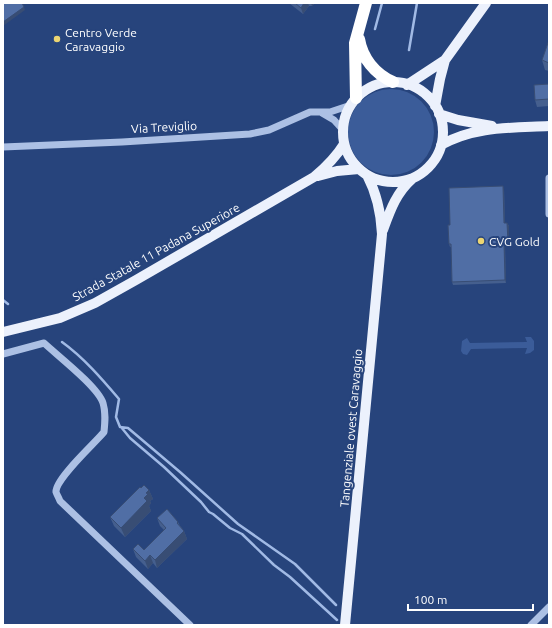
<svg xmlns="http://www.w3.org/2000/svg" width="552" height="628" viewBox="0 0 552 628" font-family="Ubuntu,sans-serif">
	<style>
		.green { fill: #3b5c99 }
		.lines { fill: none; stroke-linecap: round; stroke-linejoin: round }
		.stream { stroke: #a1bae5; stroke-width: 2.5 }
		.minor { stroke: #acc0e4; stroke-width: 7 }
		.major { stroke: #ecf1fc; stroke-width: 10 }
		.highway { stroke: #fff; stroke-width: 12 }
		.wall { fill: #455f8e }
		.shaded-wall { fill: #384d74 }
		.building { fill: #506ea5; stroke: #384d74 }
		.poi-dot { fill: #ecd572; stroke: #27447c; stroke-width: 1.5 }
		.labels { text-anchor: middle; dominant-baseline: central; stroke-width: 4; stroke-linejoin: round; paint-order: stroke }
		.poi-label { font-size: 12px; fill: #fff; stroke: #27447c; text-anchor: start }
		.street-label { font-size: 12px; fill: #fff; stroke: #27447c }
	</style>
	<rect width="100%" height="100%" fill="#27447c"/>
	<path class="green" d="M348 132a43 43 0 1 1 86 0a43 43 0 1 1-86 0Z
		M525 337H531L534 341V350L530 353 525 354 527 348 471 349 467 355 463 354 461 351 462 341 467 338 470 343 527 342Z"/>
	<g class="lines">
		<path class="stream" d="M375 29 382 3
			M409 50 417 3
			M3 300 8 304
			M62 342C83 357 102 379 119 399L116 417 120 427 128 428 180 472 238 524 295 564 336 605
			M121 427 130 438 164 467 201 502 209 512 213 514 230 528 242 534 274 565 290 577 337 620"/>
		<path class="minor" d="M322 113 334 120 343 130
			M3 147 122 142 250 134 269 130 310 112H330L351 105
			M549 178V214
			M3 354 44 343C58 356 98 387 103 403 106 413 105 422 104 432 95 443 55 479 56 492 57 495 59 498 60 501L190 625
			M531 625 549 607"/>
		<path class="major" d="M343 132a50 50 0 1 1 100 0a50 50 0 1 1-100 0Z
			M407 85 445 60
			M435 106 440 79 445 60 486 3
			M439 114 458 120 492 126
			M441 145C475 126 511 128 549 126
			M318 176 337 171 359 169
			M383 230C390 211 396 193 412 179
			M3 332 60 318 95 303 136 280 314 177C326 167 336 157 344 144
			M345 625 382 234C381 213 377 194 367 175"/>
		<path class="highway" d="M359 39C362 58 375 74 393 82
			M356 98 355 43 366 3"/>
	</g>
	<path class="wall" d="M289 3H315L312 6H309L303 14Z
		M549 40V71L545 70 542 60Z
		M549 84V106L537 107 535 100Z
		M504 189 505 223H507L509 226V246H505L506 283 453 285 452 282 451 247H450L449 244 450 225Z
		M149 490 153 499 150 501 151 503 149 506 151 511 125 537 114 526 110 517Z
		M157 518 178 522 180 526 184 531 187 539 157 568 153 563 148 569 136 557 133 549 144 550 164 530 160 526Z"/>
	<path class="shaded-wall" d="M304 3H308L309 6 303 14 301 8Z
		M311 3H315L312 6Z
		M24 7 25 10 3 26V22Z
		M503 186 504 189 505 226 504 223Z
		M507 223 509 226V246L508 242Z
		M504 242 505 246 506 283 505 280Z
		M149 490 153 499 150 501 151 503 149 506 151 511 125 537 121 528 144 498 146 493Z
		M184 531 187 539 157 568 155 560Z
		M150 555 153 563 148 569 145 561Z"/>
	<path class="building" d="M3 3H22L24 7 3 22Z
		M295 3H304L301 8Z
		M549 40V63L542 60Z
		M549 84V99L535 100 534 85Z
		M503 186 504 223H507L508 242H504L505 280 452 282 451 244H449L448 225H450L449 188Z
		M144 485 149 490 146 493 148 494 144 498 147 501 121 528 110 517 140 487 141 488Z
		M167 509 178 522 177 523 184 531 155 560 150 555 145 561 133 549 138 544 144 550 166 528 157 518Z"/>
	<g class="poi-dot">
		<circle cx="57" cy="39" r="4"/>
		<circle cx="481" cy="241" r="4"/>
	</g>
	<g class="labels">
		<g class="poi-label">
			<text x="65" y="32">Centro Verde<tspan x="65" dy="14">Caravaggio</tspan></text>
			<text x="489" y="241">CVG Gold</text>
		</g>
		<g class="street-label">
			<text transform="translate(164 127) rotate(-3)">Via Treviglio</text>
			<text transform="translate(156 252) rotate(-29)">Strada Statale 11 Padana Superiore</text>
			<text transform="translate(351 428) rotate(-85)">Tangenziale ovest Caravaggio</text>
		</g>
	</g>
	<rect width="552" height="628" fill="none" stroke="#ffffff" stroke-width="8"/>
	<path d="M408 604v6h125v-6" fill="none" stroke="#ffffff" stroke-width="2"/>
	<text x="414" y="604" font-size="12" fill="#ffffff" stroke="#27447c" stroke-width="3" paint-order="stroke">100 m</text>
</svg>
